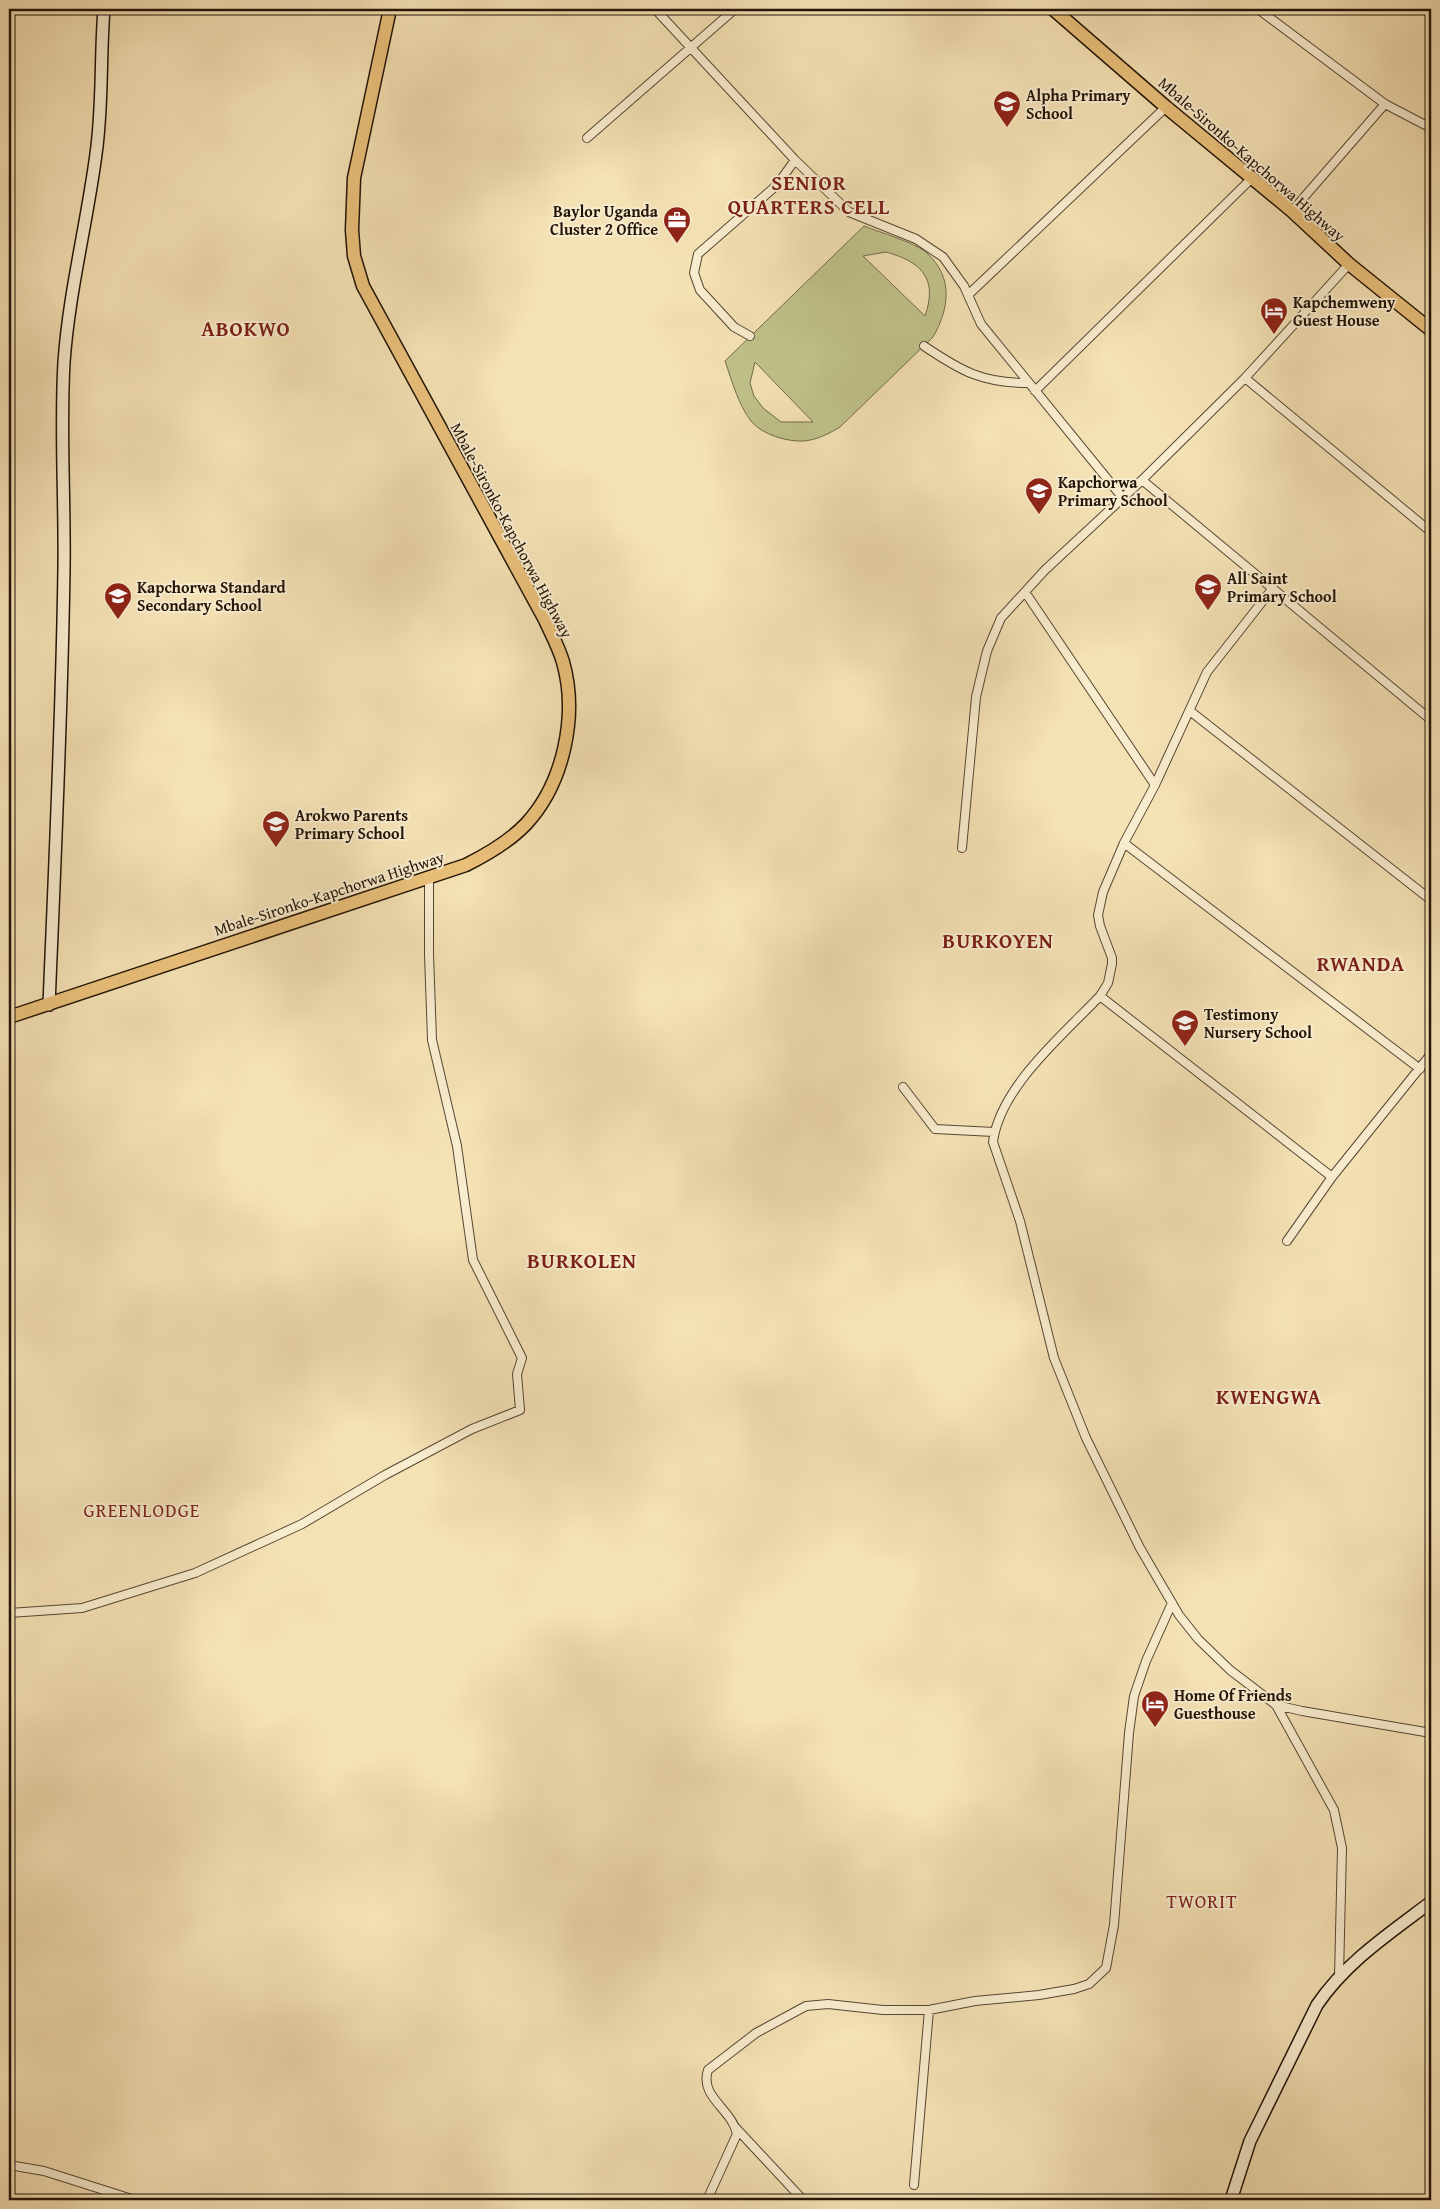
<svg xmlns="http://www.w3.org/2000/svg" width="1440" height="2209" viewBox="0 0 1440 2209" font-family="'Gentium Book Plus',serif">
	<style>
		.green { fill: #c0c28a; stroke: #716b49; fill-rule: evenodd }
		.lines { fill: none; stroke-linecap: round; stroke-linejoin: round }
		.street-casing { stroke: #564733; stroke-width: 10 }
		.secondary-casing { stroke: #221408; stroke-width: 14 }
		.primary-casing { stroke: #221408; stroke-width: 15 }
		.street { stroke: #f8ecce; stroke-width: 8 }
		.secondary { stroke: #f8ecce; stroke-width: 11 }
		.primary { stroke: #eac07a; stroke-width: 12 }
		.labels { text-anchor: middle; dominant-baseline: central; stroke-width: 4; stroke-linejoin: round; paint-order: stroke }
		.poi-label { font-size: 16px; font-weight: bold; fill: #221408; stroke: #f8ecce; text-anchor: start }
		.street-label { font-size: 16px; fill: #221408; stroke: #f8ecce }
		.quarter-label { font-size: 19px; letter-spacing: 1px; fill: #7a1f14; stroke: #f8ecce }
		.district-label { font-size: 21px; font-weight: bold; letter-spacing: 1px; fill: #7a1f14; stroke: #f8ecce }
	</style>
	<rect width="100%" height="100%" fill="#f4e1b4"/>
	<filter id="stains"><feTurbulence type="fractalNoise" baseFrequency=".004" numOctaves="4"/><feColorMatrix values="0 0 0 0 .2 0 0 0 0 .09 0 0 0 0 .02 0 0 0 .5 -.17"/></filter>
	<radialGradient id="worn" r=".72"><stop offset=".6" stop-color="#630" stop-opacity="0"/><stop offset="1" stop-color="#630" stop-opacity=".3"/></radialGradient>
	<path class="green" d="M864 226C879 232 916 243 927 253 954 278 949 309 933 337L840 427C830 433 817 440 804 441 788 442 762 435 751 421 738 404 732 381 725 361ZM886 252C922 262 938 279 925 316L863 256ZM755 362 813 422H781L763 408 754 396 750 383Z"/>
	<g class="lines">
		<g class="street-casing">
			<path id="street" d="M655 9 795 160 849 212 916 239 943 257 964 286 981 324 1122 497
				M1258 9 1385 104
				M587 138 735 9
				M1292 211 1385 104 1431 128
				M968 295 1166 107
				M750 336 734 327 700 290 694 273 698 254 777 185 795 160
				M924 346C961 371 982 383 1028 383
				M1245 378 1431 532
				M1035 391 1251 179
				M1142 480 1431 720
				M1273 588 1207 672 1155 785 1124 843 1103 892 1098 915 1100 926 1112 958V964L1108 983 1100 996C1063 1035 1000 1087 993 1142L1020 1221 1054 1358 1086 1438 1140 1548 1179 1615 1198 1639 1230 1670 1276 1705 1334 1810 1342 1848 1339 1976
				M1025 592 1155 785
				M1190 711 1431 900
				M1124 843 1420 1069
				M962 848 976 697 987 651 1001 618 1045 570 1142 480 1245 378 1349 264
				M1100 996 1332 1177
				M903 1087 935 1129 994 1132
				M1287 1241 1332 1177 1431 1054
				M9 1613 82 1608 195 1573 302 1524 385 1475 472 1429 520 1410 517 1374 522 1358 473 1260 457 1146 432 1040 429 954V876
				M1276 1705 1302 1711 1431 1733
				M736 2128 803 2200
				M9 2165 44 2171 135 2200
				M914 2185 929 2010
				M707 2200 737 2134C732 2109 699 2097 708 2070L756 2033 806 2006 828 2004 883 2010H929L975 2001 1039 1995 1074 1989 1089 1984 1106 1968 1114 1925 1129 1733 1134 1696 1146 1661 1172 1603"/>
		</g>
		<g class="secondary-casing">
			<path id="secondary" d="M49 1005C55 859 62 714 64 568 65 499 60 431 64 362 69 292 87 223 96 154 103 106 100 57 104 9
				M1231 2200 1250 2141 1317 2005C1346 1962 1390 1933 1431 1902"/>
		</g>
		<g class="primary-casing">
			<path id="primary" d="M1053 9 1166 107 1292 211 1349 264 1431 330
				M9 1017 466 865C488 854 509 842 526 824 564 783 578 715 563 662 559 648 551 633 545 620L363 286 354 256 352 230 354 178 390 9"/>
		</g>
		<use href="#street" class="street"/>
		<use href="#secondary" class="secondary"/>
		<use href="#primary" class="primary"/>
	</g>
	<defs>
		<g id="school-pin" transform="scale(1.4375)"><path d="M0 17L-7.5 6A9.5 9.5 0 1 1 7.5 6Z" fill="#8f2418" stroke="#f8ecce"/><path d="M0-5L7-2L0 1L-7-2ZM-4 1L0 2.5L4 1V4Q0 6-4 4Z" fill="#fff"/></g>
		<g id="office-pin" transform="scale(1.4375)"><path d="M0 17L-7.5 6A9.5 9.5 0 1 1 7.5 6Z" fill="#8f2418" stroke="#f8ecce"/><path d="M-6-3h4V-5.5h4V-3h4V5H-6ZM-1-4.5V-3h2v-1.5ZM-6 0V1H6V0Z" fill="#fff"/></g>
		<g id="hotel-pin" transform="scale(1.4375)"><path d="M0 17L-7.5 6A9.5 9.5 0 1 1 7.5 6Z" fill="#8f2418" stroke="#f8ecce"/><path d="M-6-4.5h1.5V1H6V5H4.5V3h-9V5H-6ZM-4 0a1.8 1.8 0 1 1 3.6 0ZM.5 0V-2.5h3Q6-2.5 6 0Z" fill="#fff"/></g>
	</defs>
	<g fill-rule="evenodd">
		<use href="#school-pin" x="1007" y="104"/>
		<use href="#office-pin" x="677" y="220"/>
		<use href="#hotel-pin" x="1274" y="311"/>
		<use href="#school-pin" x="1039" y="491"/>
		<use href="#school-pin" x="1208" y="587"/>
		<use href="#school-pin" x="118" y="596"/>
		<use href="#school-pin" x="276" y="824"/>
		<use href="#school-pin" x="1185" y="1023"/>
		<use href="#hotel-pin" x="1155" y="1704"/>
	</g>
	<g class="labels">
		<g class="poi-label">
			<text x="1026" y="95">Alpha Primary<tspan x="1026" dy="18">School</tspan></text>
			<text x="658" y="211" text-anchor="end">Baylor Uganda<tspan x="658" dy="18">Cluster 2 Office</tspan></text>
			<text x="1293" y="302">Kapchemweny<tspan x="1293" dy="18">Guest House</tspan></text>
			<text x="1058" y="482">Kapchorwa<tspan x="1058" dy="18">Primary School</tspan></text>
			<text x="1227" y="578">All Saint<tspan x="1227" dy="18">Primary School</tspan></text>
			<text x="137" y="587">Kapchorwa Standard<tspan x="137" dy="18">Secondary School</tspan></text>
			<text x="295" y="815">Arokwo Parents<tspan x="295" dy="18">Primary School</tspan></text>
			<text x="1204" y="1014">Testimony<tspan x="1204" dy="18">Nursery School</tspan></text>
			<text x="1174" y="1695">Home Of Friends<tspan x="1174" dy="18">Guesthouse</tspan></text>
		</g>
		<g class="street-label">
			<text transform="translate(1252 159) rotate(41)">Mbale-Sironko-Kapchorwa Highway</text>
			<text transform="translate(512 530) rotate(62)">Mbale-Sironko-Kapchorwa Highway</text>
			<text transform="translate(329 893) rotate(-18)">Mbale-Sironko-Kapchorwa Highway</text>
		</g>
		<g class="quarter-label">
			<text x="142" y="1510">GREENLODGE</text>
			<text x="1202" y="1901">TWORIT</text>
		</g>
		<g class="district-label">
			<text x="809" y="182">SENIOR<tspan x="809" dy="24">QUARTERS CELL</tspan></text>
			<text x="246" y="328">ABOKWO</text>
			<text x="998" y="940">BURKOYEN</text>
			<text x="1361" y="963">RWANDA</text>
			<text x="582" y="1260">BURKOLEN</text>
			<text x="1269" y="1396">KWENGWA</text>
		</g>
	</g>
	<rect width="1440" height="2209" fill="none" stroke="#f4e1b4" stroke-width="30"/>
	<rect x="10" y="10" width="1420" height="2189" fill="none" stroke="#221408" stroke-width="2.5"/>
	<rect x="15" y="15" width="1410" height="2179" fill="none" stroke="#221408"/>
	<rect width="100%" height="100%" filter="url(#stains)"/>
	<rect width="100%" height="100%" fill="url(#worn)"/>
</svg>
